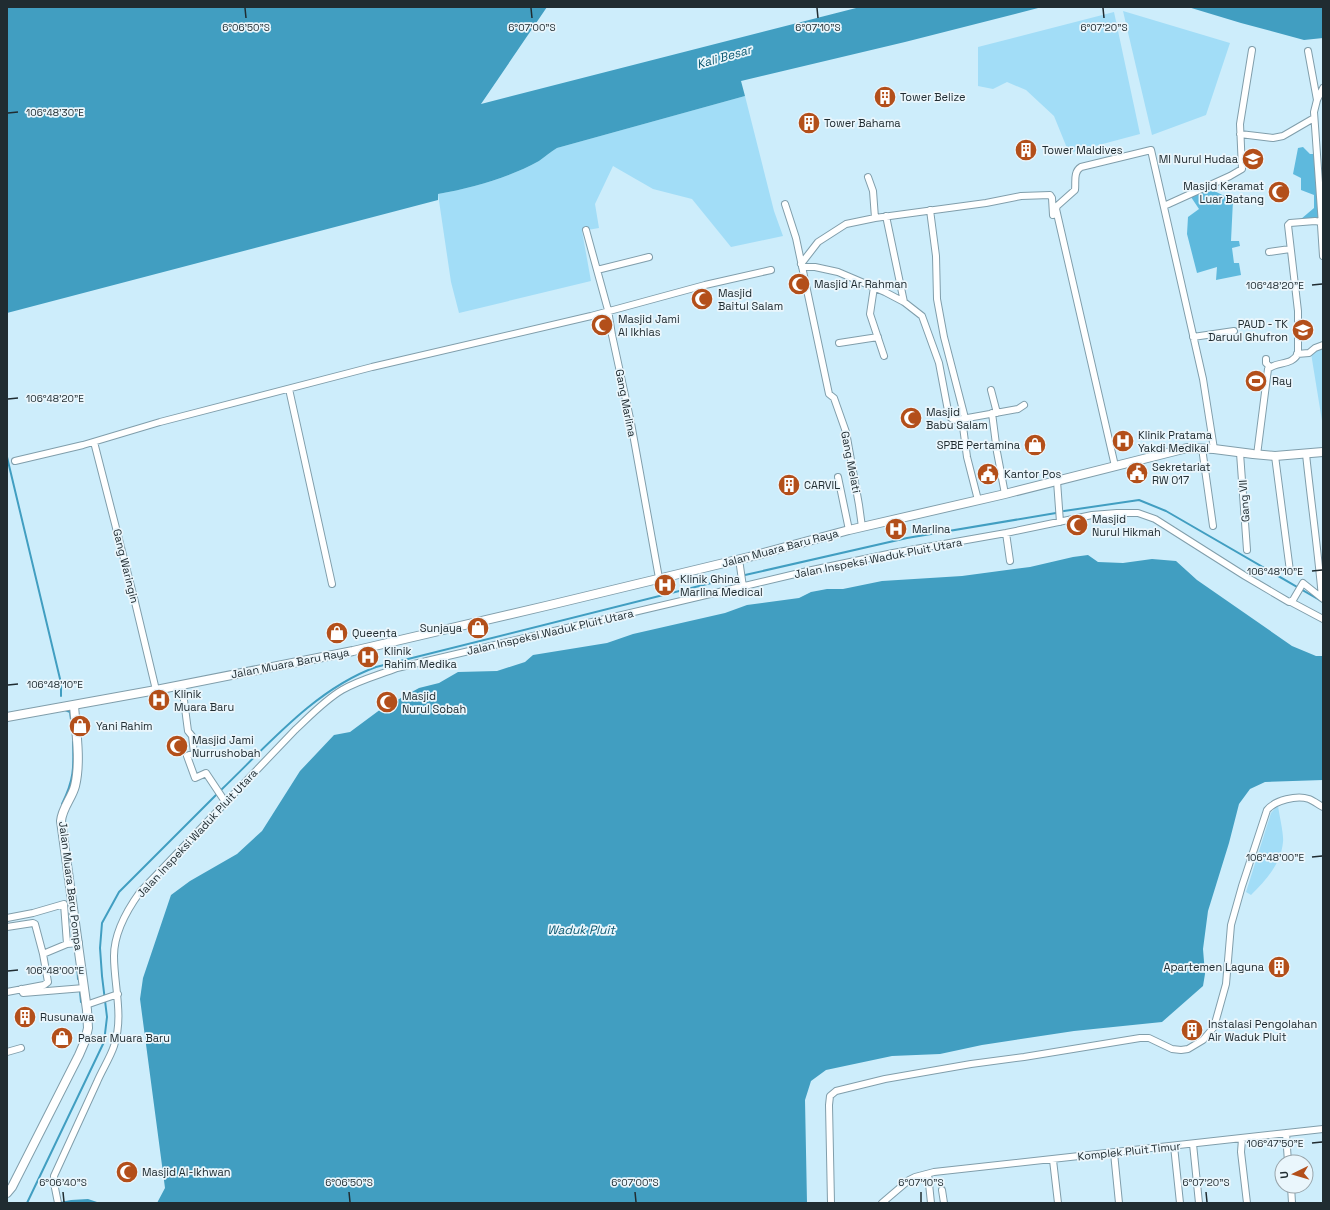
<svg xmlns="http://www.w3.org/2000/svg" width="1330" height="1210" viewBox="0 0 1330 1210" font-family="'Space Grotesk',sans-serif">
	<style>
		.green { fill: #a2ddf7 }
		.forest { fill: #5eb9dd }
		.water { fill: #419ec1 }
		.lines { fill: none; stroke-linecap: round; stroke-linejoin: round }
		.stream { stroke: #419ec1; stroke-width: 2 }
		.minor-casing { stroke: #809eab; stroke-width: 8 }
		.tertiary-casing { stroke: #809eab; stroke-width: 10 }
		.minor { stroke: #fff; stroke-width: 6 }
		.tertiary { stroke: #fff; stroke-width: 8 }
		.ticks { fill: none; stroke: #202c31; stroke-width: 1.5 }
		.labels { text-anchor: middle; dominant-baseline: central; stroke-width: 3.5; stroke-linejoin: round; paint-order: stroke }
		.poi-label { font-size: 11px; fill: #202c31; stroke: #eaf6fc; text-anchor: start }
		.street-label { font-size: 11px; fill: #202c31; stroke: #eaf6fc }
		.water-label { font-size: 12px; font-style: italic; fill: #095770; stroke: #eaf6fc }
		.ticks-label { font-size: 10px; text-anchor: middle; fill: #202c31; stroke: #eaf6fc; stroke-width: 3.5; stroke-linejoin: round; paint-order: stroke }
	</style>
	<rect width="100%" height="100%" fill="#cdedfb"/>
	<path class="green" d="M1123 11 1230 43 1206 115 1152 135Z
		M1114 12 1140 134 1069 153 1054 116 1026 90 1007 82 993 89 978 86V47Z
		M745 96 774 211 783 236 731 247 692 199 653 189 613 166 595 204 599 228 582 231 591 281 459 313 451 282 438 194C473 188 508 178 539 161 545 157 550 152 557 148Z
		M1323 343V427L1310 347Z
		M1278 805C1279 815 1284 834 1283 842 1281 864 1266 880 1251 895L1246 892 1271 813Z"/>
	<path class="forest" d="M1303 147 1310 154H1314L1320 218 1301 219 1314 208V195L1301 190V178L1293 174 1298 148Z
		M1210 189 1233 200 1231 241H1239L1240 246 1232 248 1234 263H1239L1241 275 1216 280 1217 267 1197 273 1187 234 1188 217 1199 209 1191 197Z"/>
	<path class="water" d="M7 7H547L481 104 860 7H1042L905 42 741 81 745 96 557 148C550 152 545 157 539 161 508 178 473 188 438 194V200L7 313Z
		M1188 7H1323V38L1304 40 1241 23Z
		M1088 555 1098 562 1123 563 1152 559 1176 561 1197 580 1292 646 1316 656H1323V780L1265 782 1250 789 1239 804 1229 843 1208 911 1203 949 1205 974 1203 986 1162 1022 1074 1031 982 1045 940 1054 892 1056 826 1070 811 1081 805 1100 807 1203H157L165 1188 140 999 143 978 171 895 190 881 237 854 262 831 300 771 334 735 350 732 381 709 419 688 439 683 458 672 497 671 525 662 533 655 607 643 633 634 725 613 747 605 799 598 811 592 827 589H843L882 581 962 576 1030 567 1073 557Z
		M88 1199 100 1203H55L71 1200Z"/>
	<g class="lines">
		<path class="stream" d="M7 457 61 683V696
			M1064 511 1139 500 1166 511 1323 602
			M745 575 907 538 1056 513
			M65 710 70 712 71 720
			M221 790C267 746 315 689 376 667L739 576
			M62 804C74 780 74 768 73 742
			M77 964 78 979
			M80 992 81 1002
			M27 1203 104 1042 107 1017 102 976 100 948 102 923 119 892 216 795"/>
		<g class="minor-casing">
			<path id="minor" d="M1308 51 1317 100
				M1240 134 1273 138 1283 136 1314 118
				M868 177 873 191 875 218
				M785 204 796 238 829 394 834 398 846 432 859 505 862 527
				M1164 206 1230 176 1242 169 1240 124 1252 50
				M930 210 936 256 937 299 944 337 965 418
				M886 216 904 302
				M1321 225 1323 256
				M1322 225 1314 112 1317 100 1323 88
				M586 230 608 310 612 335 631 423 659 578
				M1269 252 1290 249
				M801 264 818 242 846 224 875 218 986 203 1021 196 1050 195 1052 198 1053 215
				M802 267H815L838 272 885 292 904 302 922 316 939 363 949 416C953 421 956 420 962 419L1018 409 1024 405
				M597 270 649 257
				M874 287 870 314 884 356
				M1193 337 1234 331
				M839 343 878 337
				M1297 354 1309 353 1315 348 1323 345
				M1266 359V363L1270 367
				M289 389 332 584
				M991 390 997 413
				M992 413 997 452 1005 494
				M962 419 967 457 978 500
				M94 442 134 598 156 690
				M1202 448 1213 526
				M1240 453 1247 550
				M1306 454C1311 502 1318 550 1322 598
				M1257 455 1268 369C1277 361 1293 366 1298 353V311L1288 225 1290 223 1315 221 1321 222
				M1275 456 1290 571
				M15 461 83 445 160 422 372 367 591 316 705 285 771 270
				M1115 466 1056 209 1057 206 1075 190C1076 182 1073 172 1081 167L1151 150 1203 379 1214 449
				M838 477 849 530
				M1057 481 1060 522
				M1006 533 1010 561
				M739 559 743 587
				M1291 602 1323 619
				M182 685 188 731 192 736 194 753 187 756 195 778 206 773 226 803
				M7 918 33 913 64 904 67 944 79 943
				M7 927 33 923 35 924 43 954 48 982 44 985 7 992
				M43 954 67 944
				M21 989 23 993 84 988
				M86 1005 118 994
				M7 1052 21 1048
				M1286 1133 1288 1162
				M1242 1139 1241 1152 1247 1203
				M1193 1144 1199 1203
				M1174 1146 1180 1203
				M1114 1153 1119 1203
				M1053 1160 1058 1203
				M928 1174 931 1203
				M1291 1186 1292 1203
				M942 1190 944 1203
				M58 1203 54 1183V1176C68 1145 83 1113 97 1082 102 1070 110 1058 114 1046 124 1016 114 986 114 956 114 932 127 910 140 892L295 730C310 716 325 700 342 690 359 680 379 675 397 668L812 570 893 553 1006 533 1092 515 1117 513H1138L1155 519 1245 576 1289 602 1293 600 1303 583 1323 599
				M831 1203 829 1105 830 1096 836 1091 885 1079 971 1064 1024 1057 1140 1038H1149L1172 1049 1181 1050 1188 1049 1203 1040 1214 1027 1226 984 1231 925 1242 886 1267 810C1275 800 1297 795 1309 799 1314 801 1319 805 1323 807
				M882 1203 909 1180 915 1177 934 1172 1323 1129"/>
		</g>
		<g class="tertiary-casing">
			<path id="tertiary" d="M7 717 156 690 353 651 550 605 749 557 849 530 1005 494 1187 448 1214 449 1253 454 1275 456 1323 452
				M7 1193 12 1187 79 1055 85 1041 88 1028 87 1010 61 821C62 808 72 798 75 786 81 762 76 730 74 706"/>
		</g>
		<use href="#minor" class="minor"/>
		<use href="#tertiary" class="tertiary"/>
	</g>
	<path class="ticks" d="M245 8 246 18M531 8 532 18M817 8 818 18M1103 8 1104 18M8 113 18 112M1312 285 1322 284M8 399 18 398M1312 571 1322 570M8 685 18 684M1312 857 1322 856M8 971 18 970M1312 1143 1322 1142M63 1192 64 1202M349 1192 350 1202M635 1192 636 1202M921 1192V1202M1206 1192 1207 1202"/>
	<defs>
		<g id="building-disc" transform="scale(1.15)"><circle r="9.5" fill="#b34f1a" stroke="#eaf6fc"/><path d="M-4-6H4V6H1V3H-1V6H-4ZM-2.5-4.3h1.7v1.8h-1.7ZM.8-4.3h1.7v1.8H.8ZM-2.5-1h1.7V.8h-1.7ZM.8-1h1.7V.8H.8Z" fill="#fff"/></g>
		<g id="school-disc" transform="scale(1.15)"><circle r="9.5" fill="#b34f1a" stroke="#eaf6fc"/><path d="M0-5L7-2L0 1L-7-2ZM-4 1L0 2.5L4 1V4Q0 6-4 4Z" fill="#fff"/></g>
		<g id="mosque-disc" transform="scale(1.15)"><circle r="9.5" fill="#b34f1a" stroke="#eaf6fc"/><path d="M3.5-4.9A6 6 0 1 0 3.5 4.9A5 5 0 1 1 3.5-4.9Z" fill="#fff"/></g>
		<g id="stadium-disc" transform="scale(1.15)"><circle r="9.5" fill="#b34f1a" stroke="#eaf6fc"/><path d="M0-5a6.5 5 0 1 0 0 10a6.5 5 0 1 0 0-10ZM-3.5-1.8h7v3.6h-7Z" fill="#fff"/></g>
		<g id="hospital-disc" transform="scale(1.15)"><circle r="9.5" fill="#b34f1a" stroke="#eaf6fc"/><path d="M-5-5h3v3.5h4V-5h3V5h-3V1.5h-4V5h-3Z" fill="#fff"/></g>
		<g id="shop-disc" transform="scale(1.15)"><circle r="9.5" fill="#b34f1a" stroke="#eaf6fc"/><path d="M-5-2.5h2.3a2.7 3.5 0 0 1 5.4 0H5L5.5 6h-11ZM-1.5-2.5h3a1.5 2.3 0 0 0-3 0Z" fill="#fff"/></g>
		<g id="civic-disc" transform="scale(1.15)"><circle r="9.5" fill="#b34f1a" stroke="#eaf6fc"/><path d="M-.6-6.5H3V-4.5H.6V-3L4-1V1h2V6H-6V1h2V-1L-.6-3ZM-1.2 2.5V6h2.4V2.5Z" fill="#fff"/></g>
	</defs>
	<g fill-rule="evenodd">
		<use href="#building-disc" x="885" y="97"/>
		<use href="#building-disc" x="809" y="123"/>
		<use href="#building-disc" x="1026" y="150"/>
		<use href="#school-disc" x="1253" y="159"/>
		<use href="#mosque-disc" x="1279" y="192"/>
		<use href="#mosque-disc" x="799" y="284"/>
		<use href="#mosque-disc" x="702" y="299"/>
		<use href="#mosque-disc" x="602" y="325"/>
		<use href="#school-disc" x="1303" y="330"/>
		<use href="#stadium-disc" x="1256" y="381"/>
		<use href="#mosque-disc" x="911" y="418"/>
		<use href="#hospital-disc" x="1123" y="441"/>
		<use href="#shop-disc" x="1035" y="445"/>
		<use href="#civic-disc" x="1137" y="473"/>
		<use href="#civic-disc" x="988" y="474"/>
		<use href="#building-disc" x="789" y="485"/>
		<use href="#mosque-disc" x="1077" y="525"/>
		<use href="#hospital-disc" x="896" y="529"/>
		<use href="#hospital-disc" x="665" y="585"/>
		<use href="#shop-disc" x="478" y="628"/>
		<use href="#shop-disc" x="337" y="633"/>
		<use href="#hospital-disc" x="368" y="657"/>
		<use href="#hospital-disc" x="159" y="700"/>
		<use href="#mosque-disc" x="387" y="702"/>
		<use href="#shop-disc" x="80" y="726"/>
		<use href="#mosque-disc" x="177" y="746"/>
		<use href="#building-disc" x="1279" y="967"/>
		<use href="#building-disc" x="25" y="1017"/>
		<use href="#building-disc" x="1192" y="1030"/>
		<use href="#shop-disc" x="62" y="1038"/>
		<use href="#mosque-disc" x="127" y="1172"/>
	</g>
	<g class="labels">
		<g class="poi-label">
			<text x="900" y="97">Tower Belize</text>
			<text x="824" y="123">Tower Bahama</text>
			<text x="1042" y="150">Tower Maldives</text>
			<text x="1238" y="159" text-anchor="end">MI Nurul Hudaa</text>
			<text x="1264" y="186" text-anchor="end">Masjid Keramat<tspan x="1264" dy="13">Luar Batang</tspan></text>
			<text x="814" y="284">Masjid Ar Rahman</text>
			<text x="718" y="293">Masjid<tspan x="718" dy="13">Baitul Salam</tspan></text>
			<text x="618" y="319">Masjid Jami<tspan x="618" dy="13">Al Ikhlas</tspan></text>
			<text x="1288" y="324" text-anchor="end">PAUD - TK<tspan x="1288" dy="13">Daruul Ghufron</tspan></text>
			<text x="1272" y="381">Ray</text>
			<text x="926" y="412">Masjid<tspan x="926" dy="13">Babu Salam</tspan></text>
			<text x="1138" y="435">Klinik Pratama<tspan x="1138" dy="13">Yakdi Medikal</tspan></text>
			<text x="1020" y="445" text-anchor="end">SPBE Pertamina</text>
			<text x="1152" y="467">Sekretariat<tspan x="1152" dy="13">RW 017</tspan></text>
			<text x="1004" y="474">Kantor Pos</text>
			<text x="804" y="485">CARVIL</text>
			<text x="1092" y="519">Masjid<tspan x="1092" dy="13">Nurul Hikmah</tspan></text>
			<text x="912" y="529">Marlina</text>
			<text x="680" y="579">Klinik Ghina<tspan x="680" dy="13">Marlina Medical</tspan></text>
			<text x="462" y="628" text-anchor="end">Sunjaya</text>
			<text x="352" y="633">Queenta</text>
			<text x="384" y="651">Klinik<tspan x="384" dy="13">Rahim Medika</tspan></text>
			<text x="174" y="694">Klinik<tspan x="174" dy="13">Muara Baru</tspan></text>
			<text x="402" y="696">Masjid<tspan x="402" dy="13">Nurul Sobah</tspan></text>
			<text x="96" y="726">Yani Rahim</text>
			<text x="192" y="740">Masjid Jami<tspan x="192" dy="13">Nurrushobah</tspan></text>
			<text x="1264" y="967" text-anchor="end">Apartemen Laguna</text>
			<text x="40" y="1017">Rusunawa</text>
			<text x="1208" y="1024">Instalasi Pengolahan<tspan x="1208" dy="13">Air Waduk Pluit</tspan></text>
			<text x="78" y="1038">Pasar Muara Baru</text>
			<text x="142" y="1172">Masjid Al-Ikhwan</text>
		</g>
		<g class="street-label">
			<text transform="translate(626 403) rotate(79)">Gang Marlina</text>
			<text transform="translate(851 462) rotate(79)">Gang Melati</text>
			<text transform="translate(1244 501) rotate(-94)">Gang VII</text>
			<text transform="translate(780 548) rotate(-15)">Jalan Muara Baru Raya</text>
			<text transform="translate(878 558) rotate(-11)">Jalan Inspeksi Waduk Pluit Utara</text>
			<text transform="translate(126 566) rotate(76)">Gang Waringin</text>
			<text transform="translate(550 632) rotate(-13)">Jalan Inspeksi Waduk Pluit Utara</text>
			<text transform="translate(290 663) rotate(-11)">Jalan Muara Baru Raya</text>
			<text transform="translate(197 833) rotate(-47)">Jalan Inspeksi Waduk Pluit Utara</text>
			<text transform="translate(71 886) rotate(83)">Jalan Muara Baru Pompa</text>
			<text transform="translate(1129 1151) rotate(-6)">Komplek Pluit Timur</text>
		</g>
		<g class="water-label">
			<text transform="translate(724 57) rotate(-16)">Kali Besar</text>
			<text x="581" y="930">Waduk Pluit</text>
		</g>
	</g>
	<g class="ticks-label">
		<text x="246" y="31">6°06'50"S</text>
		<text x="532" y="31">6°07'00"S</text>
		<text x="818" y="31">6°07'10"S</text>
		<text x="1104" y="31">6°07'20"S</text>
		<text x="55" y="116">106°48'30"E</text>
		<text x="1275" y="289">106°48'20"E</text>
		<text x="55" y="402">106°48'20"E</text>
		<text x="1275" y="575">106°48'10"E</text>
		<text x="55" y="688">106°48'10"E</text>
		<text x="1275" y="861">106°48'00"E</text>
		<text x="55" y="974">106°48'00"E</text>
		<text x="1275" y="1147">106°47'50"E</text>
		<text x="63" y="1186">6°06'40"S</text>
		<text x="349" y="1186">6°06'50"S</text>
		<text x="635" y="1186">6°07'00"S</text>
		<text x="921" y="1186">6°07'10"S</text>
		<text x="1206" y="1186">6°07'20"S</text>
	</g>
	<rect width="1330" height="1210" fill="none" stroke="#202c31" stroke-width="16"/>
	<g transform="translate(1294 1174) rotate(265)"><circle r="19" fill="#eaf6fc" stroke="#99a5ab"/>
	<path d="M0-3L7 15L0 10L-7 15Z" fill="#b34f1a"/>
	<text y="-6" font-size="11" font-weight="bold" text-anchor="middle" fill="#202c31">U</text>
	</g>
</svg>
